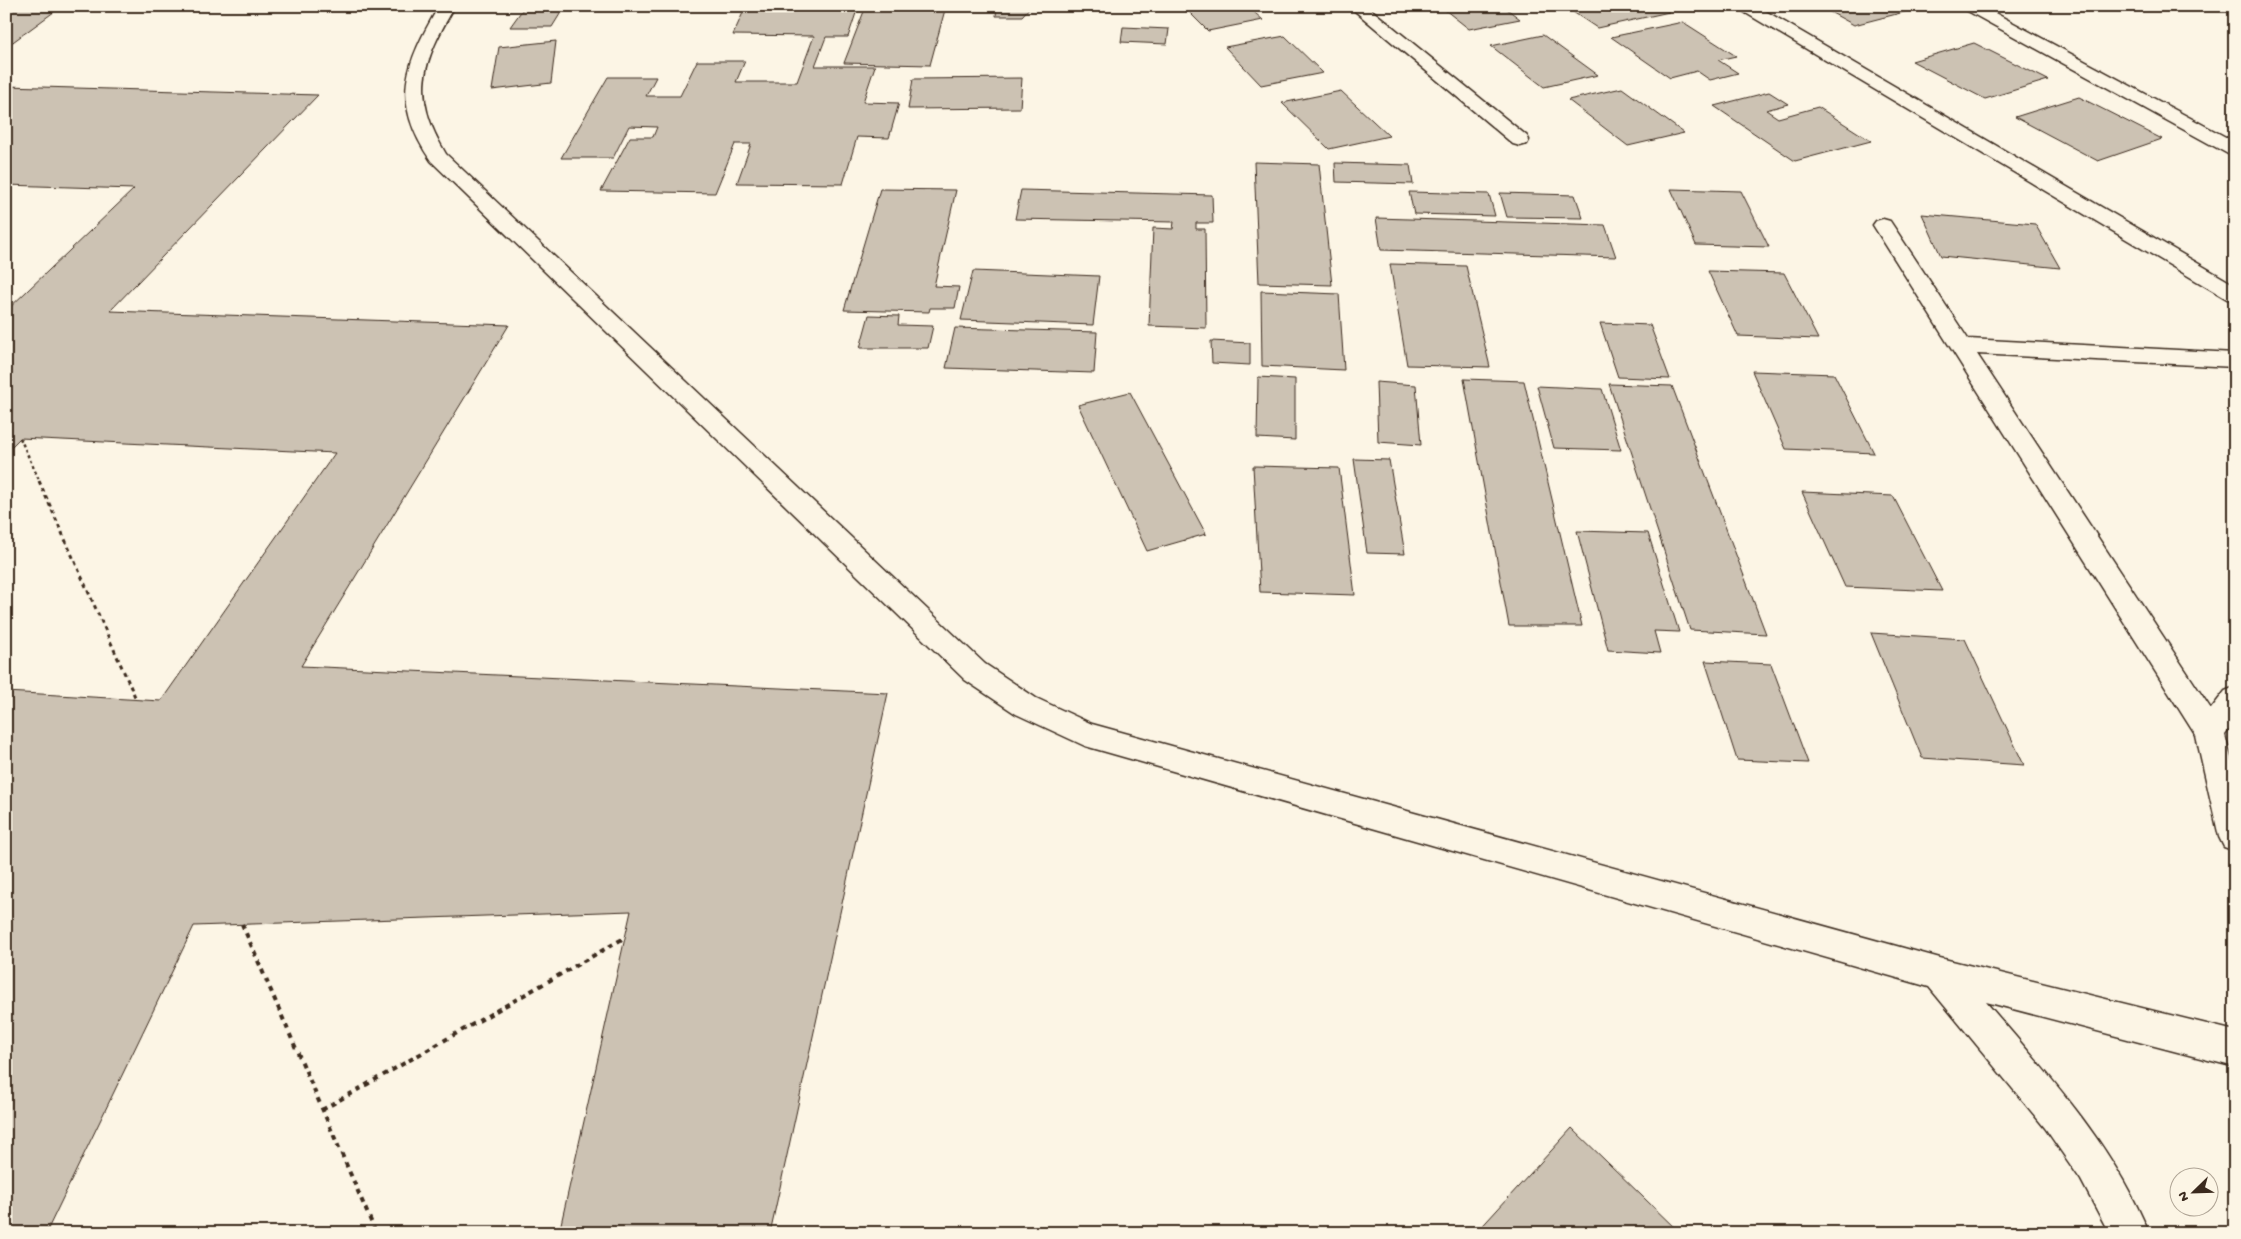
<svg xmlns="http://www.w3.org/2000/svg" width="2241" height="1239" viewBox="0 0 2241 1239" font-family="'Gochi Hand',sans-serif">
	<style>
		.building { fill: #ccc2b3; stroke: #3b2a1e }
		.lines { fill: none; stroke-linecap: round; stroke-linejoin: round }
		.minor-casing { stroke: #3b2a1e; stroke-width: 3 }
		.path-far2 { stroke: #3b2a1e; stroke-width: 2.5; stroke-dasharray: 3 3; stroke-linecap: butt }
		.path-far1 { stroke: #3b2a1e; stroke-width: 3; stroke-dasharray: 4 4; stroke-linecap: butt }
		.path { stroke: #3b2a1e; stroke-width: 4; stroke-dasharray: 5 5; stroke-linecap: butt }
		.minor { fill: #fcf5e5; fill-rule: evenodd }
	</style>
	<rect width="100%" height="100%" fill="#fcf5e5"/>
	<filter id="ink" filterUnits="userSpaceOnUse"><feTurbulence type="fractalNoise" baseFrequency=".02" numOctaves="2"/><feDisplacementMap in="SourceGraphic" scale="10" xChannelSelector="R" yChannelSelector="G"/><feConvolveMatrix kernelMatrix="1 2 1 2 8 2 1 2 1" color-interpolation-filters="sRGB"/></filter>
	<g filter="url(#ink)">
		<path class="building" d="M6 6H62L6 47Z
			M525 6H565L552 27H510Z
			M746 6H841L839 10H857L848 37H826L815 66H875L863 102 899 103 889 138 857 137 843 184 737 183 751 144H735L715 193 601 191 630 137H653L657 127 629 126 613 158H561L608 77H656L646 96H680L697 61H745L736 82H797L814 36 733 35Z
			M866 6H946L930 65 844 63Z
			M997 6H1031L1022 16H996Z
			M1183 6H1247L1263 20 1208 31Z
			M1440 6H1503L1520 19 1469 29Z
			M1564 6H1660L1669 12 1597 28Z
			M1819 6H1911L1916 9 1854 25Z
			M1683 22 1736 56 1718 60 1738 73 1710 80 1697 71 1670 78 1611 37Z
			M1123 27 1169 29 1167 44 1121 42Z
			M1543 35 1598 75 1544 87 1491 46Z
			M1285 36 1323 73 1261 85 1225 47Z
			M556 41 551 83 492 90 499 47Z
			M1974 43 2048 80 1985 99 1912 61Z
			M1022 78 1020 108 908 109 913 79Z
			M6 86 318 95 110 311 509 325 301 666 888 693 770 1233H559L631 911 194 926 46 1233H6V692L161 701 335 453 20 438 6 452V311L134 189 6 185Z
			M1622 88 1684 133 1628 146 1568 100Z
			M1341 91 1389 136 1329 149 1282 103Z
			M1769 92 1788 104 1766 110 1778 118 1818 107 1871 141 1795 161 1714 106Z
			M2079 97 2162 139 2098 161 2015 117Z
			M1254 162 1319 164 1332 285 1259 283Z
			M1335 163 1410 165 1413 184 1336 182Z
			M880 189 956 190 934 286 959 287 955 308H930L929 312 844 310Z
			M1671 189 1741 191 1769 247 1696 245Z
			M1021 190 1212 195 1213 223H1196V229H1205L1206 328 1149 326 1153 228 1173 229 1174 222 1015 219Z
			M1409 192 1489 194 1495 216 1414 214Z
			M1500 193 1575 195 1583 218 1507 217Z
			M1922 214 2035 224 2060 268 1941 256Z
			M1376 218 1605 225 1616 257 1381 250Z
			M1390 264 1466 266 1490 367 1407 365Z
			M973 271 1099 276 1093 325 961 320Z
			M1708 271 1784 273 1818 339 1738 336Z
			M1261 291 1339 294 1344 370 1262 366Z
			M869 315 899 316 898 325 933 326 928 348H860Z
			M1600 323 1650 325 1670 379 1618 377Z
			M955 328 1097 332 1094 373 946 368Z
			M1211 341 1250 343V365L1212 363Z
			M1752 371 1834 374 1874 453 1786 449Z
			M1258 377 1295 379V440L1257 438Z
			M1464 379 1524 381 1582 626H1509Z
			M1376 382 1416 385 1421 445 1378 442Z
			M1609 384 1672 386 1766 634 1690 630Z
			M1537 386 1602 389 1621 450 1554 448Z
			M1130 392 1206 534 1147 551 1078 405Z
			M1354 459 1389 460 1405 554 1367 553Z
			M1253 466 1339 468 1355 595 1260 592Z
			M1802 492 1893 496 1942 591 1845 587Z
			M1577 531 1648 533 1679 632 1654 631 1660 653 1608 650Z
			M1871 633 1965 639 2024 765 1922 758Z
			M1705 661 1771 664 1808 763 1737 760Z
			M1572 1128 1680 1233H1476Z"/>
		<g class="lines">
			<g class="minor-casing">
				<path id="minor" d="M439 6H455C422 63 410 94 446 154L985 664 1036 698 1092 724 1940 958 2235 1031V1067L1986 1002C2047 1074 2113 1144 2149 1233H2109L2081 1180 2045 1128 1929 987 1085 746 1016 714 965 680 431 161C390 101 405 64 439 6Z
					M1349 6H1367L1527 136 1529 140 1527 144 1520 146 1513 144Z
					M1737 6H1757L2235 285V300L2227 299 1739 9Z
					M1962 6H1982L2235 142V156L2228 154 1964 9Z
					M1883 219 1890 221 1968 339 2235 353V367L1977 354 2211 709 2225 691 2235 687V722L2225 735 2235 773V851L2224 847 2219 837 2196 736 1873 225 1876 221Z"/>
			</g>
			<path class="path-far2" d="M20 438 40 482"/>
			<path class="path-far1" d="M39 481 136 699"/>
			<path class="path" d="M242 924 376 1233
				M322 1110 626 937"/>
			<use href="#minor" class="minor"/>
		</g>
	</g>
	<rect width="2241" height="1239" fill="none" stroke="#fcf5e5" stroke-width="25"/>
	<rect x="12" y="12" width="2216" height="1214" fill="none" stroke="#3b2a1e" stroke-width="2" filter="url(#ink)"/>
	<g transform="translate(2194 1192) rotate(247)"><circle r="24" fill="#fcf5e5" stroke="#afa495"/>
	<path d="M0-4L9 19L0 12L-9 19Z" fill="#3b2a1e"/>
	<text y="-8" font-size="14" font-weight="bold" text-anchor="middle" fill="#3b2a1e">N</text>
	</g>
</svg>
